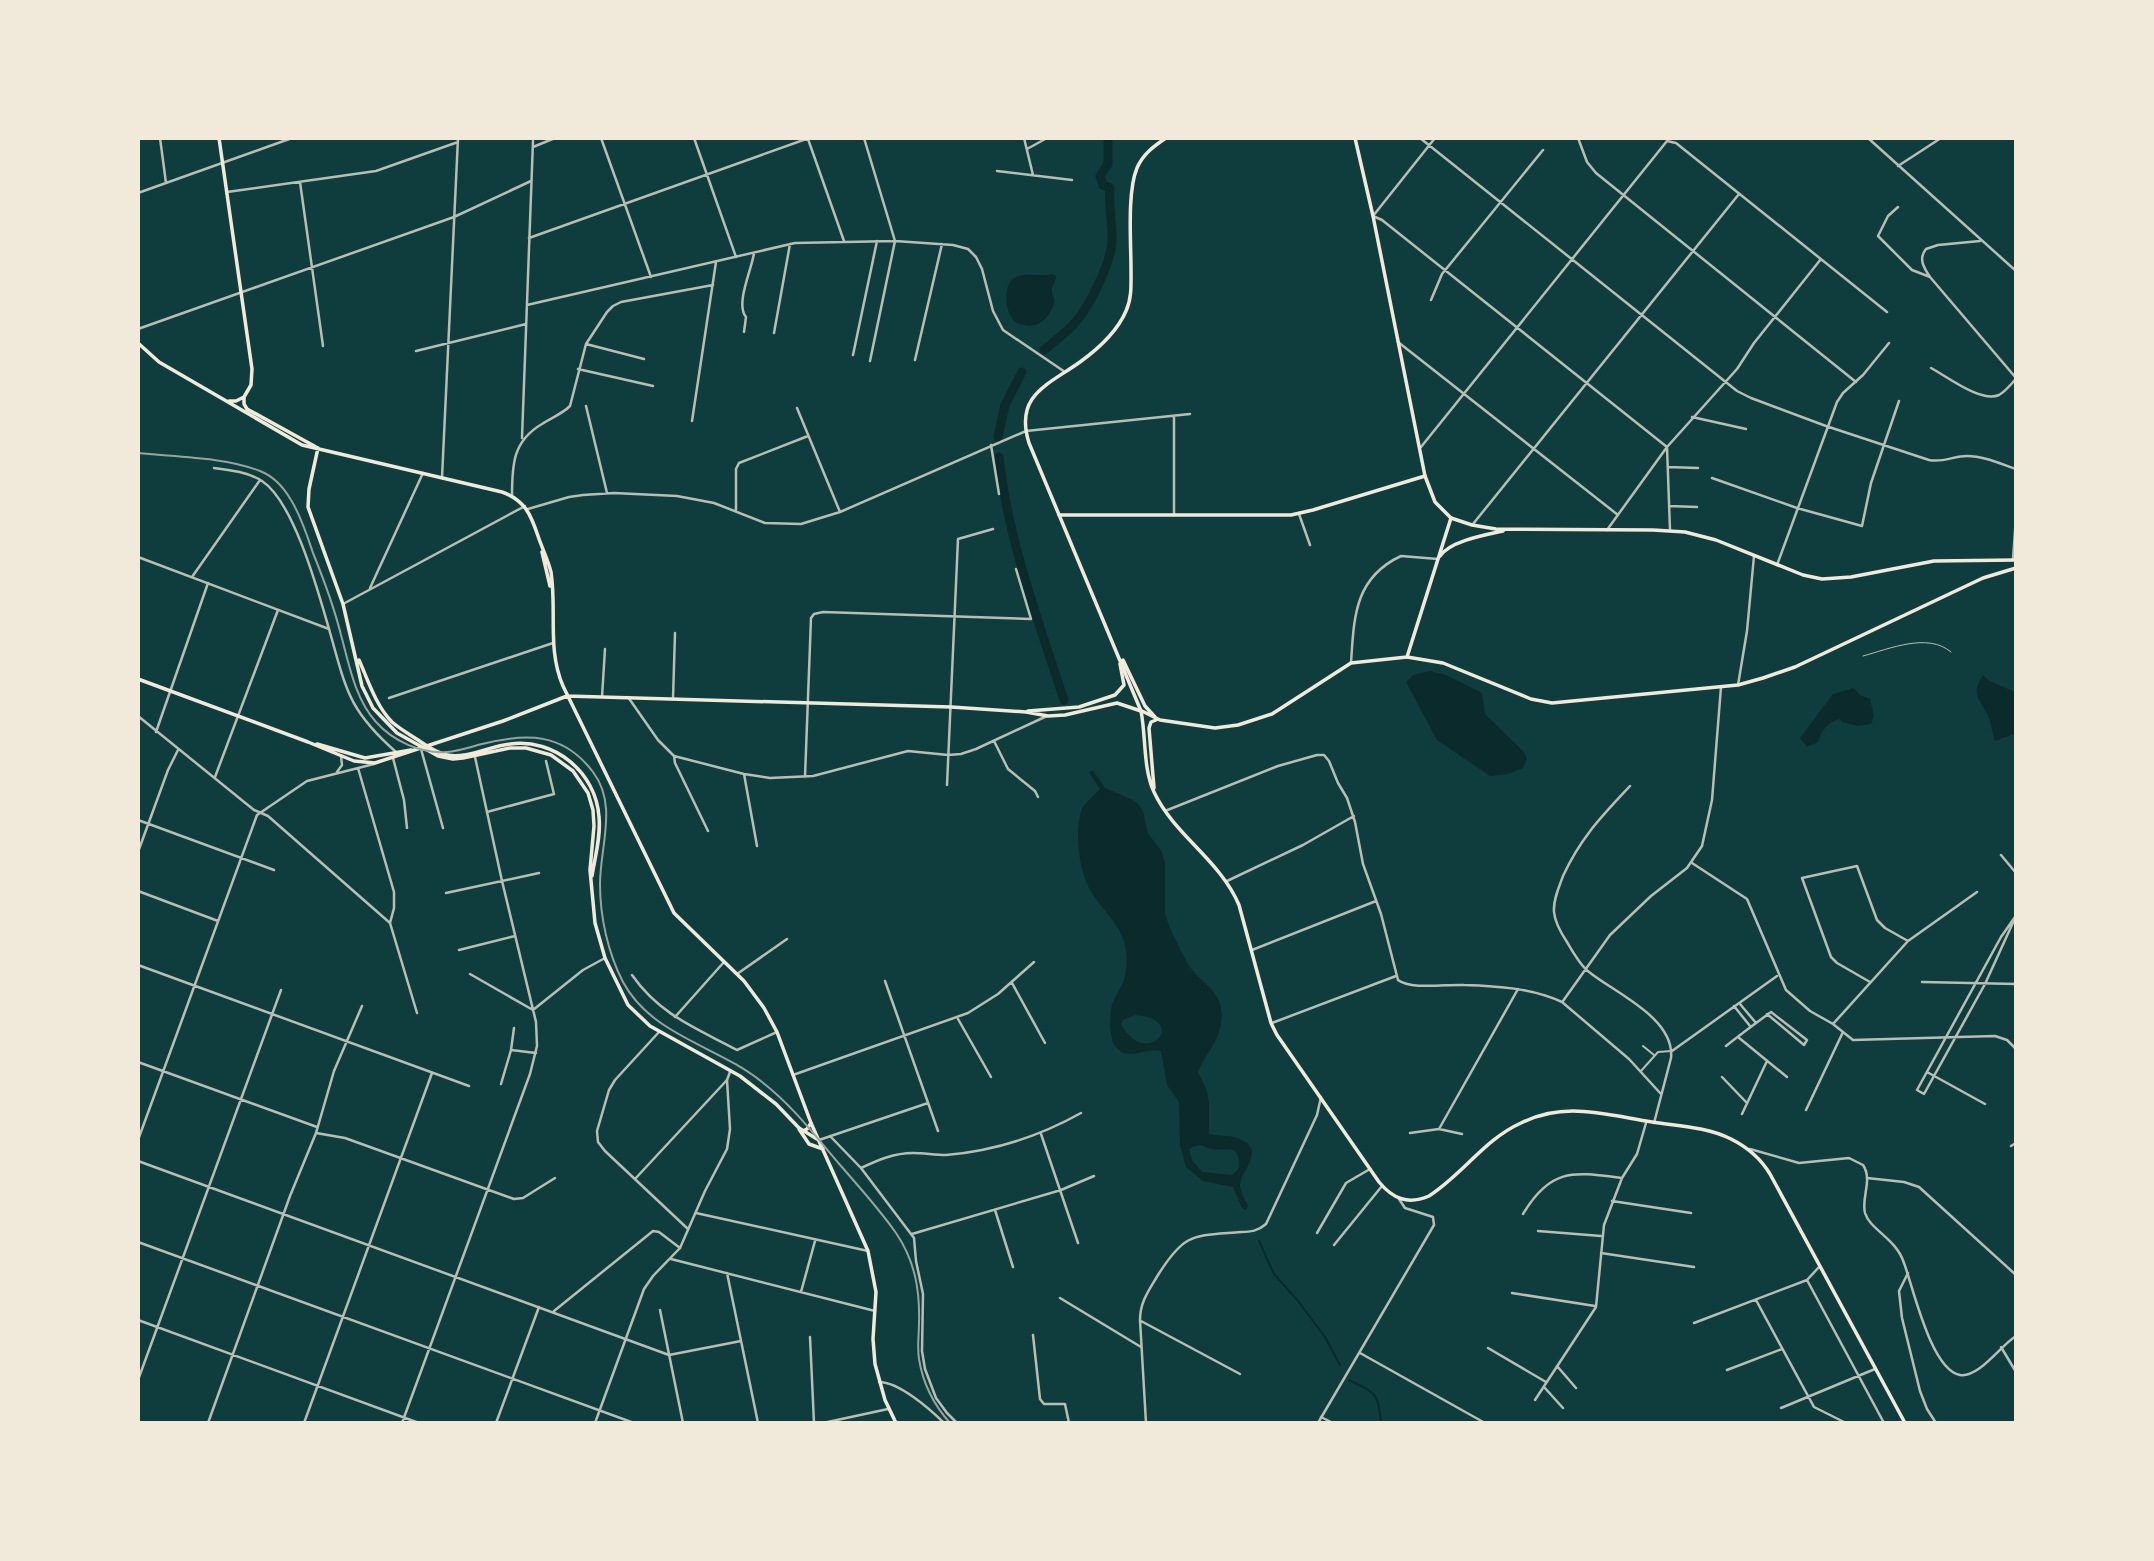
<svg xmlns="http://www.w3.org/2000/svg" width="2154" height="1561" viewBox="0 0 2154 1561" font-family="Quicksand,sans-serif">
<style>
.water{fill:#0a2a2b;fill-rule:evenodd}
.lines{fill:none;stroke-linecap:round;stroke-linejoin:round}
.stream{stroke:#0a2a2b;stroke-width:2}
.river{stroke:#0a2a2b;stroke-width:9}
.service{stroke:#b8beb3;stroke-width:1}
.pedestrian{stroke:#b8beb3;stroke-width:2}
.minor{stroke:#b8beb3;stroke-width:2.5}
.tertiary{stroke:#b8beb3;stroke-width:2.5}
.secondary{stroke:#f1e9da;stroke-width:3.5}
.primary{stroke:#f1e9da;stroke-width:3.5}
.rail{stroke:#97a49c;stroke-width:2}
</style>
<rect width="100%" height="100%" fill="#0f3d3e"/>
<path class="water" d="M1052,274L1056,276C1056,282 1051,286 1052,292C1052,297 1055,297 1054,302C1054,306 1052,309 1050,312C1043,325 1031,329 1017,323C1005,316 1002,286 1014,278C1026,271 1039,278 1052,274Z
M1430,671L1446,675L1482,693L1485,714L1524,752L1527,759L1523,768L1508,774L1490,776L1437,740L1406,682L1413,675Z
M1983,675C1990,684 2005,686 2016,693V733L1995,741C1992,734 1992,726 1989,718C1980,699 1970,695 1983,675Z
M1854,688L1860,695L1870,699L1874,716L1871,724L1858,726L1842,722L1840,719C1827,723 1822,729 1818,742L1807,747L1800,738L1833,694Z
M1093,770L1105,788L1133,800L1139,805L1143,811L1148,834L1161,850L1165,863V914C1169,928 1181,951 1188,964C1203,988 1228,990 1220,1028C1217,1044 1203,1057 1198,1072L1207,1091L1209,1102V1134C1219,1137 1232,1134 1242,1140C1265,1152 1241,1170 1240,1185C1240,1191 1245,1200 1248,1206L1246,1210L1242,1208L1233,1187L1203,1181L1186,1167L1180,1145L1179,1102L1167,1085L1161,1051C1146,1047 1128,1062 1116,1047C1108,1038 1110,1015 1112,1004C1115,996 1121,988 1124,980C1127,968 1128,954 1124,942C1118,921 1099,907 1089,888C1079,870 1074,829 1082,809C1086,801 1094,796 1100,789L1089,772ZM1135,1015C1191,1019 1146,1071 1121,1024L1123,1020ZM1201,1145C1204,1146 1208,1149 1212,1149C1223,1152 1237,1143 1239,1161C1240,1168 1237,1171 1232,1175L1202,1172L1192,1160L1189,1150L1192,1147Z"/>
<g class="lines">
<path class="stream" d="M1259,1241L1274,1274L1298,1301L1325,1337L1340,1365
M1349,1380C1376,1394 1378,1391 1381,1423"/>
<path class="river" d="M1044,350C1054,342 1064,334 1073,325C1089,308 1110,265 1112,242C1113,224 1108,206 1110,188L1103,185L1100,176L1108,164V138
M998,437L1005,405L1022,372
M999,457C1008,540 1038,620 1064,700"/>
<path class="service" d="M1863,656C1889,649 1928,632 1951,652"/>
<path class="pedestrian" d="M1643,1046L1654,1055
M1641,1071L1658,1052L1671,1051"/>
<path class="minor" d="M160,138L166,183
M601,138L651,277
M694,138L736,257
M864,138L895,241L870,361
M1024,138L1033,175
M1420,138L1737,391L1751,398L1826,426L1929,460C1942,463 1954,456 1967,456C1984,456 2001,464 2016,469
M1435,138L1373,216L1382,220L1667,447L1670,530
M1578,138L1587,162L1596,173L1856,382
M1868,138L2016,271
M808,139L844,241
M533,147L555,138
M1027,149L1047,138
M1898,166L1941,138
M997,171L1072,180
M300,182L323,346
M227,192L376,171L458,142
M138,193L292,138
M1898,207L1888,216L1878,236L1912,270L1930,277L2016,378
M529,238L809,138
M1930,277C1924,268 1918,259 1926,249L1938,245L1980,241
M1431,300L1442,274L1543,150
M527,305L795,243L895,241L953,245L968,249L976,257L982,269L993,311L1003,330L1065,372
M138,329L454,217L531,181
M744,332L746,317C735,304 752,269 754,253
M774,333L790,244
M1398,342L1618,515
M586,344L644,359
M416,351L526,324
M853,355L877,241
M915,360L942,244
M1931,368C1948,377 1981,403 1999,395C2006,391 2011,384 2016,379
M578,369L653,386
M586,406L607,493
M797,408L840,512
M1174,417V515
M1692,417L1746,429
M692,421L716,262
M522,438L533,141
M991,445L999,494
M1421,447L1667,141L1676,143L1887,312
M1668,467L1698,468
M214,468C230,470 248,472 262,481C294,502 318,591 329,629
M442,478L458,138
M1712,478L1797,508L1862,526L1871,483L1899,401
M512,496C512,464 513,441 542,424C551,418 562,414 570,406L586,344L607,312L613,306L621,302L713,285
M1669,506L1697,507
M528,509L569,497L583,495L614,493L677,496L714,503L765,523L801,524L840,512L1026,431L1190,414
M736,510V469L739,463L808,436
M1299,514L1310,545
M1473,524L1739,194
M1607,530L1667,447L1737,369L1754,343L1821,259
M2013,559L2016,517
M1777,565L1837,402L1843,393L1863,375L1889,343
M192,577L260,480
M370,588L423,473
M343,604L525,506
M1351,663C1354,618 1354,578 1401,556L1438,559
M1738,685L1747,631L1754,556
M602,697L605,649
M628,697L658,740L674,756L744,774L770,778L813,776L908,751L948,755L961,754L976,749L1047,716
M389,698L553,643
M673,699L675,633
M138,716L254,810L268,816L390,923L417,1013
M156,732L208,583
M994,741L1008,769L1035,791L1038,797
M421,749L443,828
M674,756L675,763L708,831
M393,758L404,800L407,828
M358,768L394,892V908L390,923
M337,772L342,765L341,756
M744,774L757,846
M215,777L278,610
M805,777L811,618L814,614L823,612L1031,619L1016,569
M947,785L958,539L993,529
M1630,786C1602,816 1581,837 1563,876C1559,887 1553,900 1554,912C1555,923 1561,933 1567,942C1573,952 1580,965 1589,972C1615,993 1675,1018 1671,1058L1654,1123
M1165,811L1278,766L1317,755H1324L1329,761L1338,783L1347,798L1355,822L1363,864L1381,914L1398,980C1411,990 1447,984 1464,985C1497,986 1532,988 1562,1002L1629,1059L1661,1094
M487,812L554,794L546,761
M138,820L274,870
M138,852L168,770L178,750
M2001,855L2016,873
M1692,863L1747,899L1786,990L1810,1011L1833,1024L1853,1040L1995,1036L2007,1040L2016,1049
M1227,881L1303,845L1354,816
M138,891L218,921
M446,893L539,873
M2015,917L2001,937L1917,1090L1924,1094L1985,984L2016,916
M459,950L515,936
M1252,950L1376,901
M138,965L469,1086
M470,974L533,1010L583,970L605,958
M737,974L787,939
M632,975C660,1015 696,1028 737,1050L777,1032
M885,981L938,1131
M1870,982L1837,963L1831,957L1802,878L1857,866L1877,920L1885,928L1908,941
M1922,982L2016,984
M1012,983L1045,1043
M1563,1001L1610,935L1651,896L1687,868L1702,846L1712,800L1721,687
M1740,1004L1756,1023
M1734,1006L1750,1026
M675,1017L724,962
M958,1019L991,1077
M1272,1023L1396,976
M1833,1024L1908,941L1977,892
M659,1032L615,1080L609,1090L597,1131L598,1142L605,1151L688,1229
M1738,1037L1787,1077
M1726,1046C1741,1034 1756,1023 1771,1012L1807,1040L1804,1045L1767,1014
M511,1050L536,1053
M1672,1051L1777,976
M138,1062L317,1127
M1927,1072L1985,1104
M793,1075L968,1013L998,994L1034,962
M1722,1077L1747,1103
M501,1084L511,1050L514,1028
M1806,1110L1843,1032
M1742,1114L1767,1061
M1439,1129L1518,989
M316,1133L345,1138L514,1199L523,1198L555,1178
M1410,1133L1439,1129L1462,1134
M1041,1134L1078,1243
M830,1136L861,1168L914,1238L916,1261L923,1294L922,1351L925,1369L936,1398L947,1413L957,1423
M138,1140L257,815L307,781L374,764
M819,1140L928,1103
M2011,1146L2016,1143
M138,1161L669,1355L741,1341
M861,1168C878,1160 894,1153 913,1153C924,1153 935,1155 946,1155C995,1151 1038,1137 1081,1113
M1867,1178L1904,1182L1919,1187L2016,1275
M635,1179L727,1080
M1612,1201L1691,1213
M995,1210L1013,1267
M696,1213L868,1251
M1523,1214C1551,1167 1574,1172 1622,1178
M1538,1231L1601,1236
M1317,1233L1346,1183L1370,1169
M912,1234L1061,1190L1094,1176
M138,1242L634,1423
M1334,1245L1382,1186
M1601,1253L1694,1267
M671,1259L875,1311
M727,1273L758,1423
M1908,1273L1899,1291L1902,1318L1920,1391L1927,1409L1936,1423
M1807,1280L1884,1423
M801,1292L815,1241
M1512,1293L1595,1306
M1060,1298L1141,1347
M1756,1300L1814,1407L1846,1423
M660,1310L683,1423
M554,1311L653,1231L659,1232L680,1248
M138,1320L419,1423
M1141,1321L1240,1374
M1694,1323L1807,1280L1820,1266
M1033,1335L1040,1399L1044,1404H1065L1069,1423
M810,1337L814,1423
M2001,1347L2016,1372
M1488,1348L1546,1382
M1360,1353L1485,1423
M1557,1366L1576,1388
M1727,1370L1782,1349
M138,1380L281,990
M879,1382C899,1382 930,1409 944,1423
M1544,1387L1563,1408
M1535,1400L1596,1307L1604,1225L1622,1178L1637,1154L1646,1123
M1781,1408L1875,1369
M1321,1417L1333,1423
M208,1423L290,1196L316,1133L334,1071L362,1006
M304,1423L432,1073
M402,1423L530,1074L537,1046L536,1022L502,881L475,757
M496,1423L539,1307
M823,1423L888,1409
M1146,1423L1140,1320C1140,1302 1149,1290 1158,1275C1185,1232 1193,1236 1241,1232C1251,1232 1258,1231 1266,1224L1317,1115L1321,1097"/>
<path class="tertiary" d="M138,557L329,629C346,688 347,709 396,752
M1750,1149L1799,1163L1849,1158L1863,1165C1873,1180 1861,1197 1865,1213C1870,1230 1896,1238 1904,1263C1913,1287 1931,1370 1960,1375C1979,1378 2000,1346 2016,1336
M595,1423L644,1289L653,1276L680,1248L705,1191L727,1149L730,1129L727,1080L730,1072
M1318,1423L1434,1225L1433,1217L1405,1208L1399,1199"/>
<path class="secondary" d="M219,138L252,369L251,385L244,397
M138,343L159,362L302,445L502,492C525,500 531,515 538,536C542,548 548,560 551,572C557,611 547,649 563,686L674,913L744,981L764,1008L777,1032L811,1123L868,1251L876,1292L873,1339L875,1364L885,1400L896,1423
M244,397V404L247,409L316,447
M229,401H236L244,397
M318,448L309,489L308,507L343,604L362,686L373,708L397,733L438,756L453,759L463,758L510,748H526L551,755L573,771L588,793L593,810L594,826L590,870L595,923L605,958L628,1005L650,1026L740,1076L776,1104L799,1128L817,1139
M1059,515H1291L1313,510L1425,476
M1451,518L1472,525L1496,529L1653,530L1685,532L1716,540L1803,575L1822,579L1851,577L1934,561L2016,560
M542,552L550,586
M1440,556C1450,541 1485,535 1503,531
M1407,657L1443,663L1531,699L1552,703L1738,685L1763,678L1795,667L1983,578L2016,568
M359,660C368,680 376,706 392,722C400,729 409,734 418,740C427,746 436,753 447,755C467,759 490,746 510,744C554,738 596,772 599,817C601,836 595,857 592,876
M138,679L308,742L354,761L375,763L503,721L567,696L951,707L1026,712L1048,716L1065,715L1117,703L1141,711
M1028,711L1079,707L1115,695L1124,685L1120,664
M317,744L365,758L411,750
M799,1129L809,1144L823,1149"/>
<path class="primary" d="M1166,138C1154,146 1143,154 1137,168C1127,192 1131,242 1131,269C1131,284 1132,298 1126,311C1117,332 1098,349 1080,362C1048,385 1014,395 1029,443L1141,711C1146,736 1143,769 1154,792C1174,835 1220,860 1239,905L1271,1023L1277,1035L1379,1182C1393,1199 1408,1205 1429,1196C1462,1175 1485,1139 1521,1123C1537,1115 1555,1111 1573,1111C1599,1111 1626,1118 1652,1122C1678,1126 1708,1127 1731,1139C1747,1147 1761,1159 1770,1174L1905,1423
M1123,660L1145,706L1155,717
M1142,711L1160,720L1215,728L1238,725L1272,714L1351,663L1407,657L1451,518L1435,502L1425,476L1373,216L1355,138
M1154,788L1149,728L1151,722L1156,720
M803,1131L807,1129L811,1123"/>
<path class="rail" d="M138,453C176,457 225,457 260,471C273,476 284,488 291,500C301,516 307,535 313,553C324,580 334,607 341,635C349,664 355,699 376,722C393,741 421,754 447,752C459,751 470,747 482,744C526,733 563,732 593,772C618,805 600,846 600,884C600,917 608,953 623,982C652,1036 718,1046 762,1082C793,1106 816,1137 841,1166C860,1188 880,1210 896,1233C915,1261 920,1290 919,1323C919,1335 917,1347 919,1359C923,1384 933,1404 950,1423"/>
</g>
<rect width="2154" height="1561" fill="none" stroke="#f1e9da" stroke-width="280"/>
</svg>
